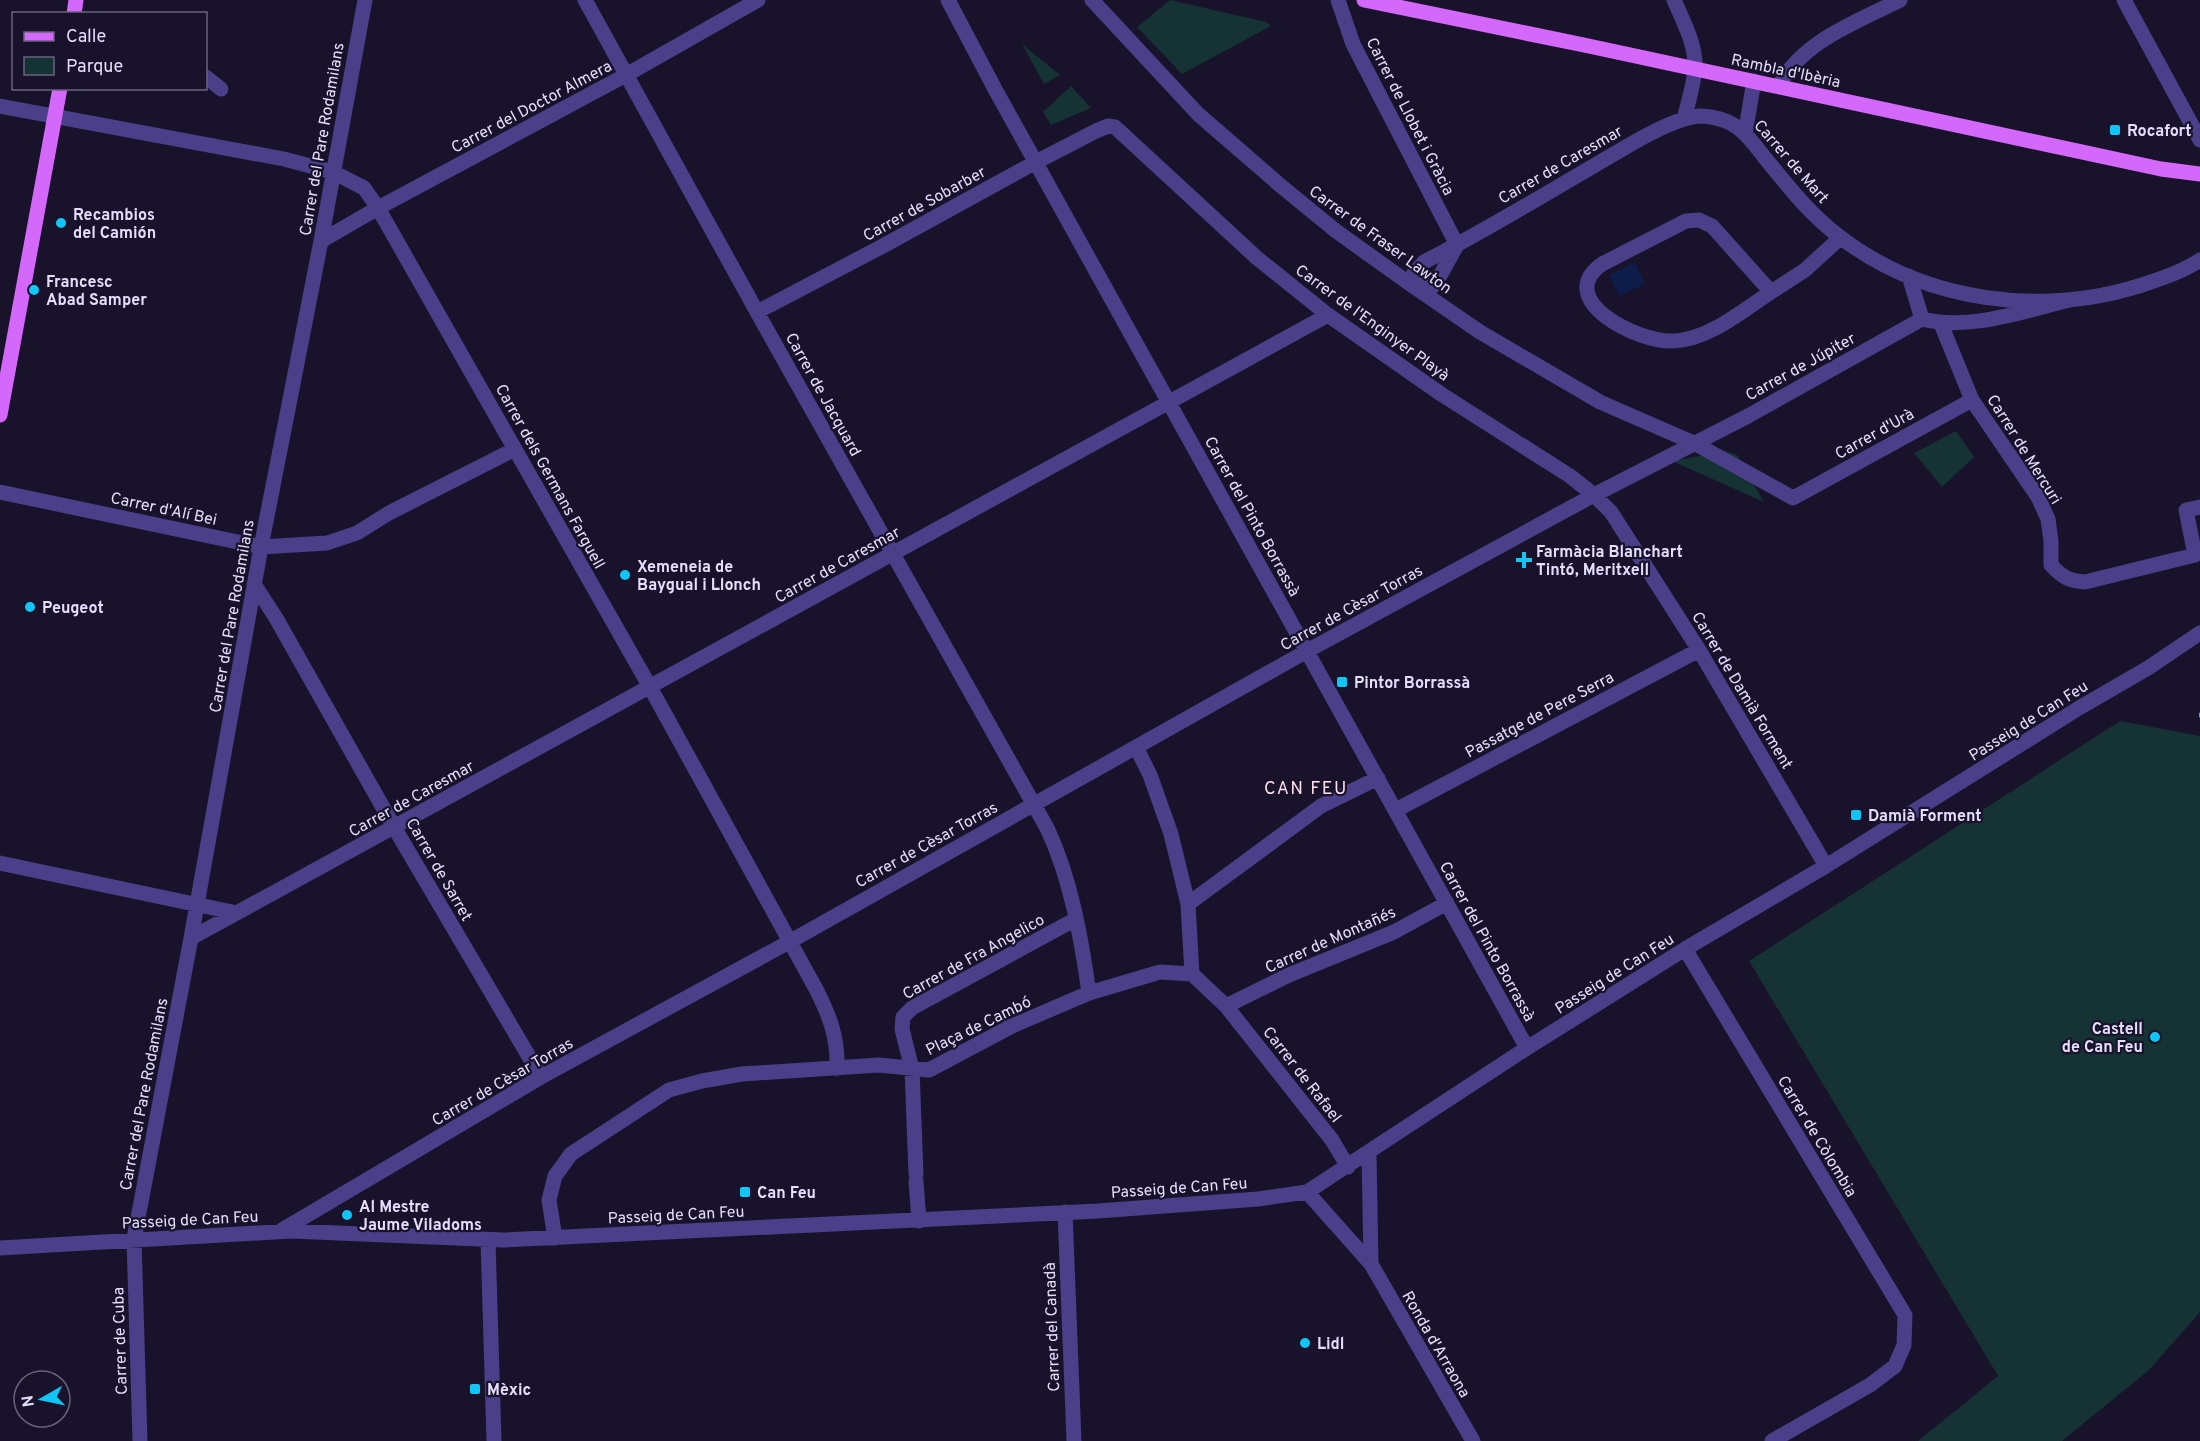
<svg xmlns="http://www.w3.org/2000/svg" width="2200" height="1441" viewBox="0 0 2200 1441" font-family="Overpass,sans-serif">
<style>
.green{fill:#153234}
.water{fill:#0d1c49}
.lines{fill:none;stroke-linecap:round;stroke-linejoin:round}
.minor{stroke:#4a3f88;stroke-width:15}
.major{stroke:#d468fa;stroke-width:15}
.rail{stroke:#10c6f7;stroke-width:4.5;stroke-dasharray:9 8;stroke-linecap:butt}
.poi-dot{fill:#10c6f7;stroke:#19122b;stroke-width:2}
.labels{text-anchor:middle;stroke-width:4.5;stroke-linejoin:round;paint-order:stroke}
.street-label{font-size:16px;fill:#e4ddfe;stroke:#19122b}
.poi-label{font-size:16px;font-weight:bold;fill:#e4ddfe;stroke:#19122b;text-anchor:start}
.neighbourhood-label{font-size:18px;letter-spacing:1.5px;fill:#fedfef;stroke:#19122b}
</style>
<rect width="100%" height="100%" fill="#19122b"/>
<path class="green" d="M1170,0L1266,22L1271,26L1182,74L1137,27Z
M1022,44L1060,75L1044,84Z
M1071,86L1091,108L1051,125L1043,112Z
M1956,431L1974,457L1942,487L1914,453Z
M1726,451L1737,455L1764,502L1672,461Z
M2120,721L2200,736V1312L2149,1370L2062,1441H1918L1998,1376L1749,961Z"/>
<path class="water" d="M1635,262L1645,284L1619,296L1609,275Z"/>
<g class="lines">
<path class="minor" d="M585,0L757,312L1047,828C1071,879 1081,937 1089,993
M948,0L996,91L1527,1048
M1092,0L1198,114L1281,186L1336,231L1410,284L1480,332L1600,402L1694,443L1793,498L1972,400
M1338,0L1353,44L1457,245
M1674,0C1683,21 1696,44 1695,68C1694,84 1688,103 1684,119
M2124,0L2200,140
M206,77L221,89
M1779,86C1802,41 1857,22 1900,0
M0,106L284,159L333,172L364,188L378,208L650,687L816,989C830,1017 838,1037 837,1069
M1745,134L1754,81
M321,241L378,208L626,75L758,0
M1909,276L1922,319
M1410,284L1414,273L1424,262C1483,232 1540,197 1597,164C1623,149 1670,118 1700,116C1712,116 1728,120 1738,128C1749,136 1757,148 1765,158C1788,186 1810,215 1840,237C1925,302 2041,317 2142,285C2162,278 2182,272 2200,260
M1411,284L1433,286L1441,274L1457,245
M1771,292C1742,311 1708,340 1673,341C1639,343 1552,300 1602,264L1686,221L1699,220L1712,226L1771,292L1805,270L1840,238
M757,312L881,247L1036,162L1096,131L1108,126L1115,127L1257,258L1328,315L1441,394L1570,476L1594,495L1611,512L1699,650L1826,866
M1941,324L1972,400L2038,497L2048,519L2051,541V565C2062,577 2069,581 2085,582L2195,555L2186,510L2200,507
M0,492L261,547L327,543L357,533L389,513L515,449
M254,584L276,618L394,827L541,1077
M1136,747L1150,775L1171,834L1188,904L1192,974
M1396,810L1699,650
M0,863L237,913
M1188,904L1321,806L1378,778
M191,938L1328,315
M1685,949L1905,1315L1904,1345L1895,1366L1870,1385L1772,1441
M1226,1006L1289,975L1394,932L1447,903
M1369,1154L1371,1264
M916,1174L912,1069L902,1029L903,1017L912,1008L1076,919
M916,1181L919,1221
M1307,1192L1371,1264L1473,1441
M1065,1212L1074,1441
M282,1230L541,1077L789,942L1307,651L1594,495L1748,416L1922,319C1970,331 2023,311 2070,300
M555,1238L549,1200L555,1176L571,1154L669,1090L702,1081L742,1074L879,1065L929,1070L1012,1026L1089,993L1160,972L1192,974L1226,1006L1332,1140L1348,1167
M488,1240L494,1441
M0,1248L292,1231L503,1240L1098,1211L1258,1199L1307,1192L1527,1048L1685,949L1826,866L2079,708L2148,668L2200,633
M140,1441L134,1239L191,938L261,547L321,241L365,0"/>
<path class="major" d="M1364,0L1584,45L2161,169L2200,174
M74,14L76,0
M0,415L60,88"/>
<path class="rail" d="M2199,715H2200"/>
</g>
<g class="poi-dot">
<rect x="2109" y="124" width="12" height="12" rx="3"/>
<circle cx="61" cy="223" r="6"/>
<circle cx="34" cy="290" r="6"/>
<path d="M1521 551h6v6h6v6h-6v6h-6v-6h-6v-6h6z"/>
<circle cx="625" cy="575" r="6"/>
<circle cx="30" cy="607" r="6"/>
<rect x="1336" y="676" width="12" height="12" rx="3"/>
<rect x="1850" y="809" width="12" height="12" rx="3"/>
<circle cx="2155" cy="1037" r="6"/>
<rect x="739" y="1186" width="12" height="12" rx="3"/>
<circle cx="347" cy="1215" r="6"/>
<circle cx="1305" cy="1343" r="6"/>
<rect x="469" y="1383" width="12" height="12" rx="3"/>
</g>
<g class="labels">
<g class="street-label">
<text transform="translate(1786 70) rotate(12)" y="6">Rambla d'Ibèria</text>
<text transform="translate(531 106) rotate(-28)" y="6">Carrer del Doctor Almera</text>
<text transform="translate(1411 116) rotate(63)" y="6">Carrer de Llobet i Gràcia</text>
<text transform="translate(321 139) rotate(-80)" y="6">Carrer del Pare Rodamilans</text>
<text transform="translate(1792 161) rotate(49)" y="6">Carrer de Mart</text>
<text transform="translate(1560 164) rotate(-30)" y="6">Carrer de Caresmar</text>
<text transform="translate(924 203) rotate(-29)" y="6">Carrer de Sobarber</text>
<text transform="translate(1381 239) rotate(36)" y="6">Carrer de Fraser Lawton</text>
<text transform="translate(1373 322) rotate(36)" y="6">Carrer de l'Enginyer Playà</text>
<text transform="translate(1800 366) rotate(-29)" y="6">Carrer de Júpiter</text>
<text transform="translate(824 394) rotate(61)" y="6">Carrer de Jacquard</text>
<text transform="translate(1874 433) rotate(-29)" y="6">Carrer d'Urà</text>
<text transform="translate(2025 449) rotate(58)" y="6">Carrer de Mercuri</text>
<text transform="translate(551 476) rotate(61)" y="6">Carrer dels Germans Farguell</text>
<text transform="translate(164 508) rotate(12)" y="6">Carrer d'Alí Bei</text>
<text transform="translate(1253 516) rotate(61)" y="6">Carrer del Pinto Borrassà</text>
<text transform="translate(837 564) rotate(-29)" y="6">Carrer de Caresmar</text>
<text transform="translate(1351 607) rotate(-29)" y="6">Carrer de Cèsar Torras</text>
<text transform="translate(231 616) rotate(-80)" y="6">Carrer del Pare Rodamilans</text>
<text transform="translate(1743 690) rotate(59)" y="6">Carrer de Damià Forment</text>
<text transform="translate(1539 714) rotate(-28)" y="6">Passatge de Pere Serra</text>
<text transform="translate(2028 720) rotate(-32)" y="6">Passeig de Can Feu</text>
<text transform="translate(411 798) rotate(-29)" y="6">Carrer de Caresmar</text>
<text transform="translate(926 844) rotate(-29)" y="6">Carrer de Cèsar Torras</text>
<text transform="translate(440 869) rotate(60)" y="6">Carrer de Sarret</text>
<text transform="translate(1330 939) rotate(-24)" y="6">Carrer de Montañés</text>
<text transform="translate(1488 941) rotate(61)" y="6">Carrer del Pinto Borrassà</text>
<text transform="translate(973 956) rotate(-29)" y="6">Carrer de Fra Angelico</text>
<text transform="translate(1614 973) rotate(-32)" y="6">Passeig de Can Feu</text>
<text transform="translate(978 1025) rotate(-26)" y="6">Plaça de Cambó</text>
<text transform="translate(1303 1074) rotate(52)" y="6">Carrer de Rafael</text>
<text transform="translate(502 1081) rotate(-30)" y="6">Carrer de Cèsar Torras</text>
<text transform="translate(143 1094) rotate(-79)" y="6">Carrer del Pare Rodamilans</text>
<text transform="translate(1818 1136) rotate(59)" y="6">Carrer de Còlombia</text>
<text transform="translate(1179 1187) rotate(-4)" y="6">Passeig de Can Feu</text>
<text transform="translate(676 1214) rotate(-3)" y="6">Passeig de Can Feu</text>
<text transform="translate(190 1219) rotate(-3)" y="6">Passeig de Can Feu</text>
<text transform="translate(1051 1327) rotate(-92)" y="6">Carrer del Canadà</text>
<text transform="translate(119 1341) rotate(-92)" y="6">Carrer de Cuba</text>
<text transform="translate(1437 1344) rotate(60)" y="6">Ronda d'Arraona</text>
</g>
<g class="poi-label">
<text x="2127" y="136">Rocafort</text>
<text x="73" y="220">Recambios<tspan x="73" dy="18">del Camión</tspan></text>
<text x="46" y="287">Francesc<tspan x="46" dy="18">Abad Samper</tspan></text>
<text x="1536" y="557">Farmàcia Blanchart<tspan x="1536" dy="18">Tintó, Meritxell</tspan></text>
<text x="637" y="572">Xemeneia de<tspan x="637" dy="18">Baygual i Llonch</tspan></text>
<text x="42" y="613">Peugeot</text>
<text x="1354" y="688">Pintor Borrassà</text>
<text x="1868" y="821">Damià Forment</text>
<text x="2143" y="1034" text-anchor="end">Castell<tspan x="2143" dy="18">de Can Feu</tspan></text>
<text x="757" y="1198">Can Feu</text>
<text x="359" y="1212">Al Mestre<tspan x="359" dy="18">Jaume Viladoms</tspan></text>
<text x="1317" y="1349">Lidl</text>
<text x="487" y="1395">Mèxic</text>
</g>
<g class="neighbourhood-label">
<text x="1306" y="794">CAN FEU</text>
</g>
</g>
<rect x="12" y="12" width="195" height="78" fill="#19122b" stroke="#6a637f" stroke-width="1.5"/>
<rect x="24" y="32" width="30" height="9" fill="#d468fa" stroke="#6a637f" stroke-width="1.5"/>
<text x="66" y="42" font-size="18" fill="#e4ddfe">Calle</text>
<rect x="24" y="57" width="30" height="18" fill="#153234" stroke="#6a637f" stroke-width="1.5"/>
<text x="66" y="72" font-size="18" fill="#e4ddfe">Parque</text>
<g transform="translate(42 1399) rotate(261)"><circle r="28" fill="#19122b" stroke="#6a637f" stroke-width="1.5"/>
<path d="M0-4.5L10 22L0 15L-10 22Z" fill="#10c6f7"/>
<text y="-9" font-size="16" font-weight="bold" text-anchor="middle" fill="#e4ddfe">N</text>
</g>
</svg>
